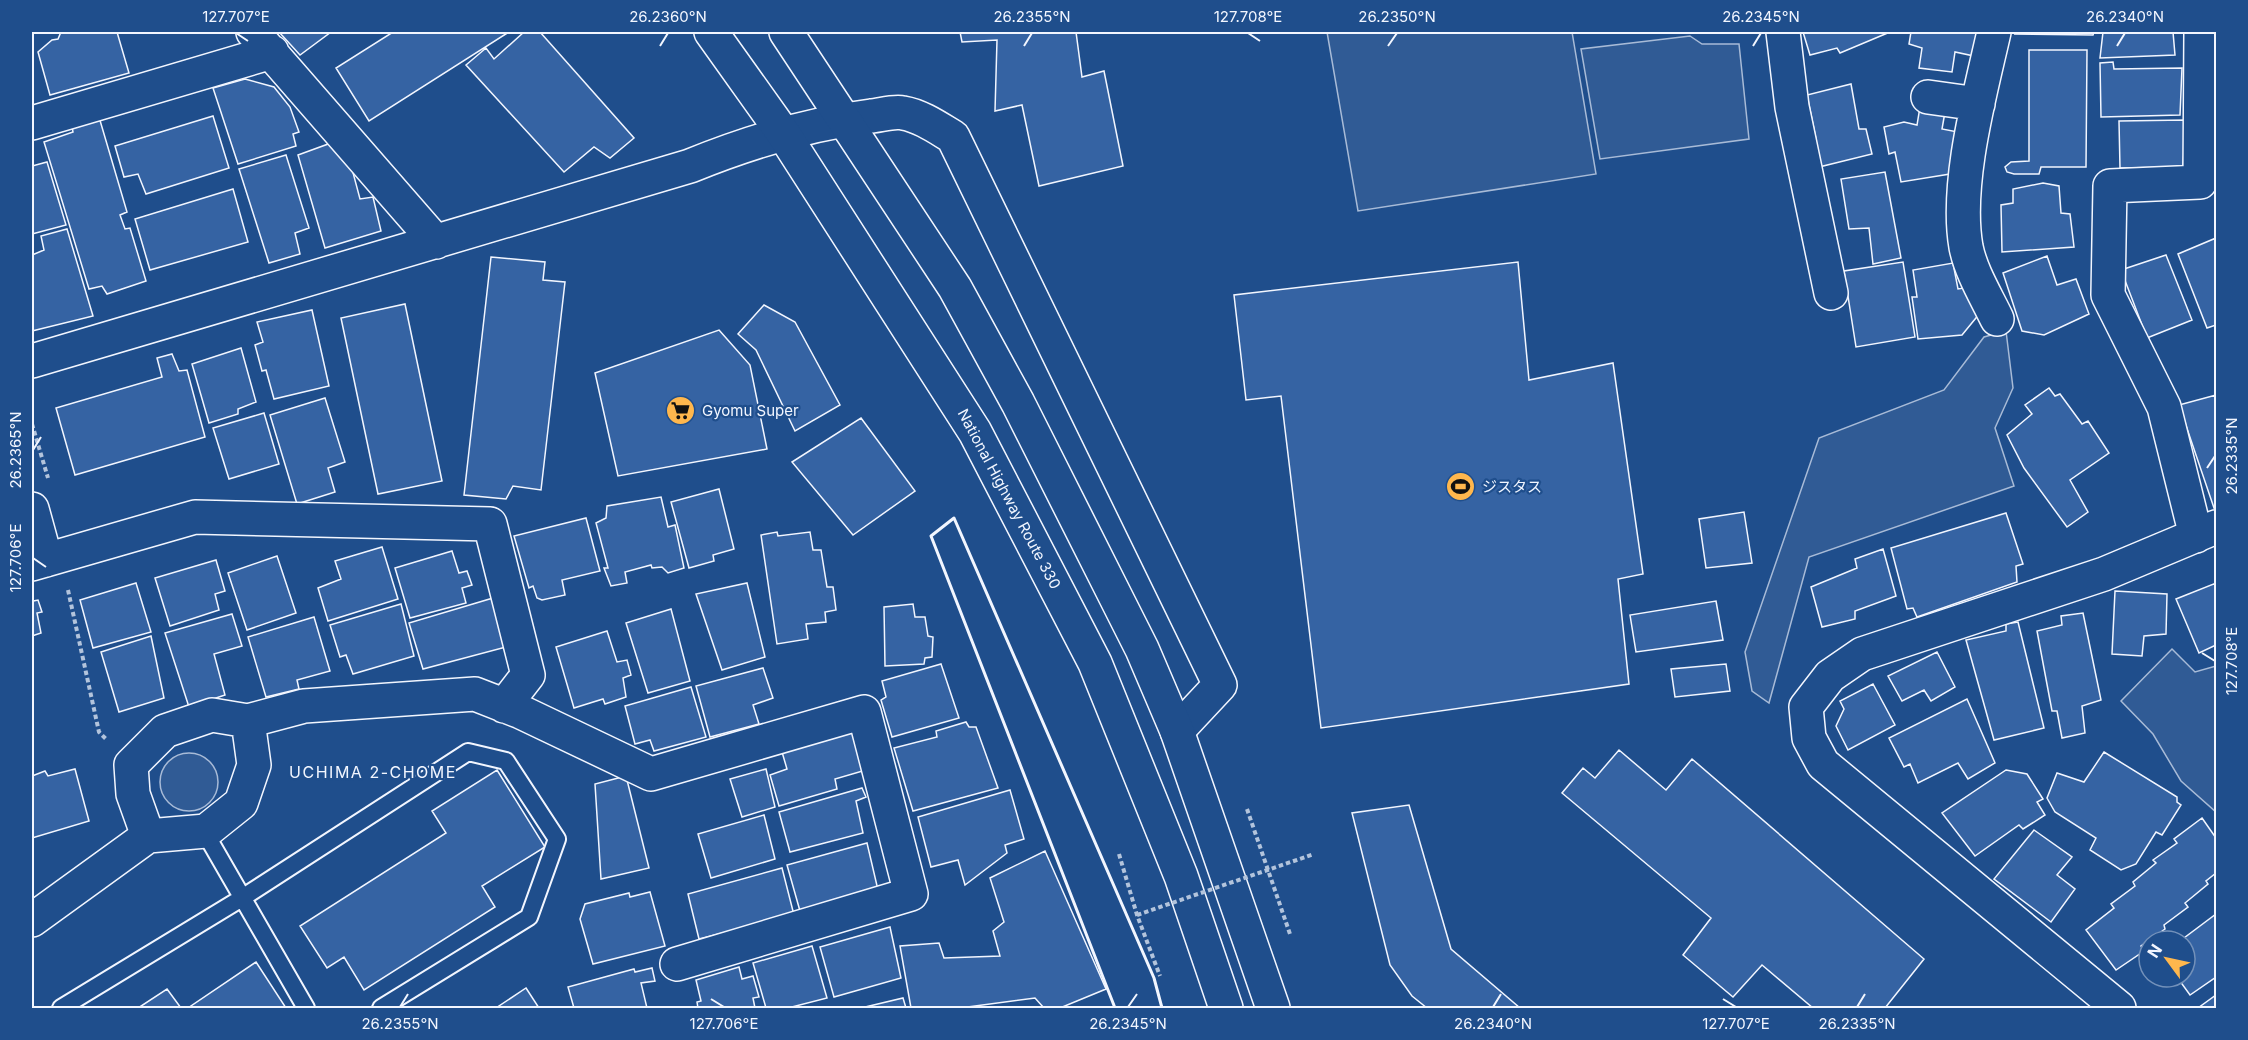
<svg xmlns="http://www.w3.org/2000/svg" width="2248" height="1040" viewBox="0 0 2248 1040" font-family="Inter,'Noto Sans JP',sans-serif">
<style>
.built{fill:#305b95;stroke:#a8bbd7;stroke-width:1.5}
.building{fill:#3563a3;stroke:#f2f6ff;stroke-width:1.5}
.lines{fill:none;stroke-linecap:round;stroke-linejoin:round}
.service-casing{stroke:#f2f6ff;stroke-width:20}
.minor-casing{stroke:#f2f6ff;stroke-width:36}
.trunk-casing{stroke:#f2f6ff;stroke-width:36}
.path{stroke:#b3c4dc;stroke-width:4;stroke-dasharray:4.5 3;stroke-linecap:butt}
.service{stroke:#1f4e8c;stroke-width:16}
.minor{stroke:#1f4e8c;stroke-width:33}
.trunk{stroke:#1f4e8c;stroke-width:33}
.path-bridge{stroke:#b3c4dc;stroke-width:4;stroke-dasharray:4.5 3;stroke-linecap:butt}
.wall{stroke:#f2f6ff;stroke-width:3}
.ticks{fill:none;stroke:#f2f6ff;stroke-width:2}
.labels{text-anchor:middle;stroke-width:4.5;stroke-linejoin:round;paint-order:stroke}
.poi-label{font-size:15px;fill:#f2f6ff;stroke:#1f4e8c;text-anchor:start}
.street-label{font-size:15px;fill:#f2f6ff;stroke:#1f4e8c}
.neighbourhood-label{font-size:16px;letter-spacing:1.5px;fill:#f2f6ff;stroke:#1f4e8c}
.neatline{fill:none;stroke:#f2f6ff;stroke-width:2}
.ticks-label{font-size:15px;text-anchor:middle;fill:#f2f6ff}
</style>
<rect width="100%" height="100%" fill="#1f4e8c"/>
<path class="built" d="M1327,32H1572L1596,174L1358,211Z
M1690,36L1702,44H1739L1749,139L1600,159L1581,49Z
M2006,331L2013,388L1995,428L2014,486L1809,557L1769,703L1752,691L1745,652L1819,438L1944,390L1984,337Z
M2172,649L2195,672L2216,666V812L2181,781L2153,734L2121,701Z
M160 782a29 29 0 1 1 58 0a29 29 0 1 1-58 0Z"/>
<path class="building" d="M61,32H117L129,73L50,95L38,52L52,40L58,39Z
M279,32H331L300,55Z
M393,32H509L369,121L336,68Z
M524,32H540L634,138L610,158L594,147L564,172L466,65L486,48L494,59Z
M960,32H1076L1082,77L1104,71L1123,166L1039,186L1022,105L995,111L997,40L962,42Z
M1803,32H1890L1840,53L1837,48L1810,55Z
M1911,32H1978L1974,56L1955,52L1952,72L1919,68L1922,48L1909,44Z
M2016,32H2094L2093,35L2015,34Z
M2103,32H2173L2175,55L2100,58Z
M2029,50H2087L2086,167H2041L2039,174H2014L2007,172L2005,167L2011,162L2029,161Z
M2113,62L2114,69L2182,68L2180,115L2101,117L2100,63Z
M245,79L274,87L290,107L299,132L293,134L296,146L238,164L213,88Z
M1851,84L1859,129H1866L1872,154L1819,167L1812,141L1816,139L1807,95Z
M1920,107L1945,112L1942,129L1963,133L1956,173L1901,182L1895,152L1889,154L1884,127L1904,122L1917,125Z
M213,116L229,168L146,194L138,174L124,177L115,146Z
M99,117L127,212L120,215L125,229L130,228L146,281L107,294L102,286L89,289L44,142L73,132L72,127Z
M2186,120L2183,167L2120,168L2119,121Z
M331,143L351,165L360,199L373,197L381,231L325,248L298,155Z
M286,155L309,228L295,233L300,254L269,263L239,169Z
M47,162L66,225L32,234V166Z
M1885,172L1901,258L1873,264L1869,228L1849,229L1841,179Z
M2043,183L2059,186L2061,213L2070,214L2074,247L2002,252L2001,205L2013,203V189Z
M233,189L248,242L150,270L135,219Z
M67,229L93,316L32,331V255L44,250L41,236Z
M2216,238V325L2207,328L2178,254Z
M2166,255L2192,320L2147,338L2121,270Z
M2047,256L2057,285L2076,279L2089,314L2044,335L2022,331L2003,273Z
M491,257L545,262L543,280L565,282L541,490L513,486L506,499L464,495Z
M1518,262L1529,380L1613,363L1643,574L1618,579L1629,684L1321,728L1281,396L1246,400L1234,295Z
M1903,262L1915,337L1856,347L1844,271Z
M1953,263L1958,289L1971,287L1980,313L1962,335L1918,339L1912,297H1917L1913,270Z
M405,304L442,481L378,494L341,318Z
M764,305L795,322L840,405L795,431L756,350L738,334Z
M312,310L329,386L274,399L266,370L262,371L255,345L263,342L257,322Z
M719,330L750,365L767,449L618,476L595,373Z
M241,348L256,402L238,409V414L209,423L192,364Z
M172,354L179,371L187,370L205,437L75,475L56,408L162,377L157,358Z
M2049,388L2055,396L2060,394L2082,424L2088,421L2109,453L2070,480L2088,512L2067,527L2024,468L2007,435L2032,414L2025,405Z
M2216,395V507L2214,508L2179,405Z
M325,398L345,462L328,468L335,492L297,504L270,415Z
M264,413L279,464L229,479L213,428Z
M861,418L915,491L853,535L792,462Z
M719,489L734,549L713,555L714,561L689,568L671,502Z
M661,497L668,527L675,525L684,568L668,573L662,567L652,568L651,565L625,572L627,583L611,586L604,568H608L596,523L606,518L607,506Z
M1744,512L1752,563L1706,568L1699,519Z
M2006,513L2023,564L2016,566L2017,582L1917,617L1913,608L1907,609L1891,548Z
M586,518L600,571L562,580L565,595L542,600L537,598L533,586L529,588L514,536Z
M777,532L778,536L810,532L813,550H821L827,587H833L836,610L825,612L826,622L806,624L808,639L777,644L761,535Z
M382,547L398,599L328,621L318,588L341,579L335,561Z
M1883,549L1896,596L1855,611V619L1822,627L1811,587L1857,568L1855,559Z
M452,551L459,573L467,571L472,585L462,588L466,603L410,618L395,568Z
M277,556L296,613L247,630L228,573Z
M216,560L225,591L215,594L219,610L170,626L155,578Z
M136,583L151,632L93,648L80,600Z
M747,583L765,657L722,670L696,594Z
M2216,583V645L2199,653L2176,599Z
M2115,591L2167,594L2166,634L2144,636L2142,656L2112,654Z
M32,597L33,601L38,600L42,612L37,613L41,633L32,636Z
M493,598L506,647L423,669L409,623Z
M1716,601L1723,640L1636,652L1630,615Z
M401,604L414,656L353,674L346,655L340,657L330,625Z
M913,604L915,617H925L928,636L933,637L932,657L925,658L924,664L885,666L884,607Z
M671,609L690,681L648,693L626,623Z
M2083,613L2101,700L2082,706L2085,733L2062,738L2057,711H2052L2037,631L2062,625L2061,616Z
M232,614L242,646L214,654L225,695L189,707L165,633Z
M314,617L330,671L297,680L299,689L266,697L248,637Z
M2018,622L2044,728L1994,740L1966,640L2006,631V624Z
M607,631L617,662L627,660L631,675L623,678L626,697L605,704L603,699L574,708L556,647Z
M151,636L164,698L119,712L101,652Z
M1937,652L1955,687L1931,701L1924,690L1902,701L1888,676Z
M941,664L959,718L892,737L881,700L886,697L882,681Z
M1726,664L1730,691L1675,697L1671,669Z
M763,668L773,698L753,705L759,724L710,737L696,686Z
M1873,684L1895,725L1848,750L1836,726L1844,709L1840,701Z
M691,687L706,737L654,751L650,740L635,744L625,706Z
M1967,699L1995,763L1968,779L1958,763L1918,783L1910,764L1904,767L1889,738Z
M966,722L969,727H976L998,788L913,811L894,748L937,737L936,731Z
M853,731L866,770L835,779L837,789L779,806L770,775L787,769L782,752Z
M1619,750L1666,790L1692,759L1924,959L1885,1008H1813L1762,965L1733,997L1683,955L1711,918L1562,793L1583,768L1595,778Z
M2104,752L2177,797V802L2181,805L2162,835L2156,832L2136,864L2121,870L2090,850L2096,838L2055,812L2047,798L2057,773L2084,782Z
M75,769L89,821L32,838V776L45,771L48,776Z
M766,769L775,807L742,817L730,779Z
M497,770L545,847L482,886L495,907L364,990L344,957L327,968L300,926L446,833L432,811Z
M2006,770L2027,774L2043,799L2037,802L2045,815L2023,829L2019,825L1975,856L1942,813Z
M626,776L649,868L601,879L595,784Z
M862,788L866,797L856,801L863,833L790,852L779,812Z
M1010,790L1024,839L1005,845L1007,853L965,885L958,860L931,867L918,817Z
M1409,805L1451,949L1520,1008H1427L1412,996L1390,965L1352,813Z
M764,815L775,859L711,878L698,834Z
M2202,818L2216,838V873L2206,881L2208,884L2185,903L2188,907L2164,925L2165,929L2141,946L2144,951L2116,970L2086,930L2114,908L2111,904L2135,886L2133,882L2156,863L2153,860L2177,843L2174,839Z
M2034,830L2072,857L2057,875L2075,889L2051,922L1994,879Z
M867,843L878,890L800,911L787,865Z
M1045,851L1106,989L1060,1008H1044L1035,998L960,1008H911L900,946L939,943L944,958L1000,956L993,931L1004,922L990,878Z
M782,868L794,915L699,939L688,894Z
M650,892L665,946L593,964L580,919L585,904L629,893L630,897Z
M2216,914V977L2190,995L2177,977H2185V941H2180Z
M890,927L901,978L834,997L820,947Z
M812,946L827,998L788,1008H766L753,963Z
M256,962L286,1008H188Z
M739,967L742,979L753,976L759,997L753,998L755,1008H698L697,1002L701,1001L696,980Z
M652,968L655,981L641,983L647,1008H574L568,987L634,969L635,972Z
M526,988L539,1008H496Z
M167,989L181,1008H138Z
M2216,995V1008H2198Z
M903,998L906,1008H861Z"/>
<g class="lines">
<defs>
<path id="service" d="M204,831L306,1008
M61,1008L242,898L468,752L506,761L557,839L529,917L381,1008"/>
<path id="minor" d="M253,32L436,242
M1783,32L1792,107L1831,293
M1994,32C1980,94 1955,184 1966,247C1971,272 1986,296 1997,319
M1928,97L1978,104
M32,123L272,52
M32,361L690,166C749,142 808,124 871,116C881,115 894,111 903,113C921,116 938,128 953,137L1220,685L1177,731
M32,509L46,560
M2196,536L2164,407L2108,295L2110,186L2200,182L2201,32
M32,564L195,517L490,524L528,675L504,706
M148,836L133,794L131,765L165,731L212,715L248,721L304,706L475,694L521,712L651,774L864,712L911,894L677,964
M32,920L148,836L206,831L241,803L254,765L248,721
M2119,1008L1823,764L1809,738L1806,707L1830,676L1862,654L2104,574L2216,527"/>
<path id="trunk" d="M711,32L783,133L975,432L1095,663L1181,876L1226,1008
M786,32L955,288L1018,403L1142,649L1177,731L1273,1008"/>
</defs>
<use href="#service" class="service-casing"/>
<use href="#minor" class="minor-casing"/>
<use href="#trunk" class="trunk-casing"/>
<path class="path" d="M32,424L48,478
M68,590L99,732L107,740
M1247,809L1290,934
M1119,854L1137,915L1160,976"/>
<use href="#service" class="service"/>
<use href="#minor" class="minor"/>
<use href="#trunk" class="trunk"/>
<path class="path-bridge" d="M1137,915L1314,854"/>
<path class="wall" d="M1115,1008L931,536L954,518L1154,978L1162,1008"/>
</g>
<path class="ticks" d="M236,33L248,41M1248,33L1260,41M660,46L668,33M1024,46L1032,33M1388,46L1397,33M1753,46L1761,33M2117,46L2125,33M33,450L41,437M2207,468L2215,456M33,558L46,567M2202,653L2215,661M711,999L724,1007M1723,999L1736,1007M400,1007L408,994M1128,1007L1137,994M1493,1007L1501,994M1857,1007L1865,994"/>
<defs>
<symbol id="supermarket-disc" viewBox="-11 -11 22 22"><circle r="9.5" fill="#ffb74d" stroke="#1f4e8c"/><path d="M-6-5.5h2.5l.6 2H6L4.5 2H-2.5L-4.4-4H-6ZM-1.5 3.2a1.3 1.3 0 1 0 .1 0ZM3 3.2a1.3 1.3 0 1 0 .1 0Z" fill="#111"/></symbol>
<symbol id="stadium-disc" viewBox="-11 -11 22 22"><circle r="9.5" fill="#ffb74d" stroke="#1f4e8c"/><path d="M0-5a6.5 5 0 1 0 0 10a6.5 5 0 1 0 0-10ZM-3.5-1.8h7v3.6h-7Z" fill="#111"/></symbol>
</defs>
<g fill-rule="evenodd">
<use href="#supermarket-disc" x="664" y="394" width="33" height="33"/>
<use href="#stadium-disc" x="1444" y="470" width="33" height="33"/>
</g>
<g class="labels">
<g class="poi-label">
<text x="702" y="416">Gyomu Super</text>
<text x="1482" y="492">ジスタス</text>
</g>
<g class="street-label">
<text transform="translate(1009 499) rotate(62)" y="5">National Highway Route 330</text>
</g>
<g class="neighbourhood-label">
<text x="373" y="778">UCHIMA 2-CHOME</text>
</g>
</g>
<rect width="2248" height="1040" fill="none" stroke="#1f4e8c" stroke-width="66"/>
<g transform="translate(2167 959) rotate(303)"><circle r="28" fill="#1f4e8c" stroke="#7391ba" stroke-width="1.5"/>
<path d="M0-4.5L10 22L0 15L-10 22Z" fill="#ffb74d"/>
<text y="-9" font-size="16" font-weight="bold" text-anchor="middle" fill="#f2f6ff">N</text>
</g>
<rect x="33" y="33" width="2182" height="974" class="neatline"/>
<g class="ticks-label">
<text x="236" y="22">127.707°E</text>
<text x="668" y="22">26.2360°N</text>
<text x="1032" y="22">26.2355°N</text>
<text x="1248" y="22">127.708°E</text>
<text x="1397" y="22">26.2350°N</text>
<text x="1761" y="22">26.2345°N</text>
<text x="2125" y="22">26.2340°N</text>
<text transform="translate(16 450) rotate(-90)" y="5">26.2365°N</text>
<text transform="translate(2232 456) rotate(-90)" y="5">26.2335°N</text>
<text transform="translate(16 558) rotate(-90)" y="5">127.706°E</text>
<text transform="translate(2232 661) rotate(-90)" y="5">127.708°E</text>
<text x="400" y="1029">26.2355°N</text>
<text x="724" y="1029">127.706°E</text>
<text x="1128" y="1029">26.2345°N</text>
<text x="1493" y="1029">26.2340°N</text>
<text x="1736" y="1029">127.707°E</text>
<text x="1857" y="1029">26.2335°N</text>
</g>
</svg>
